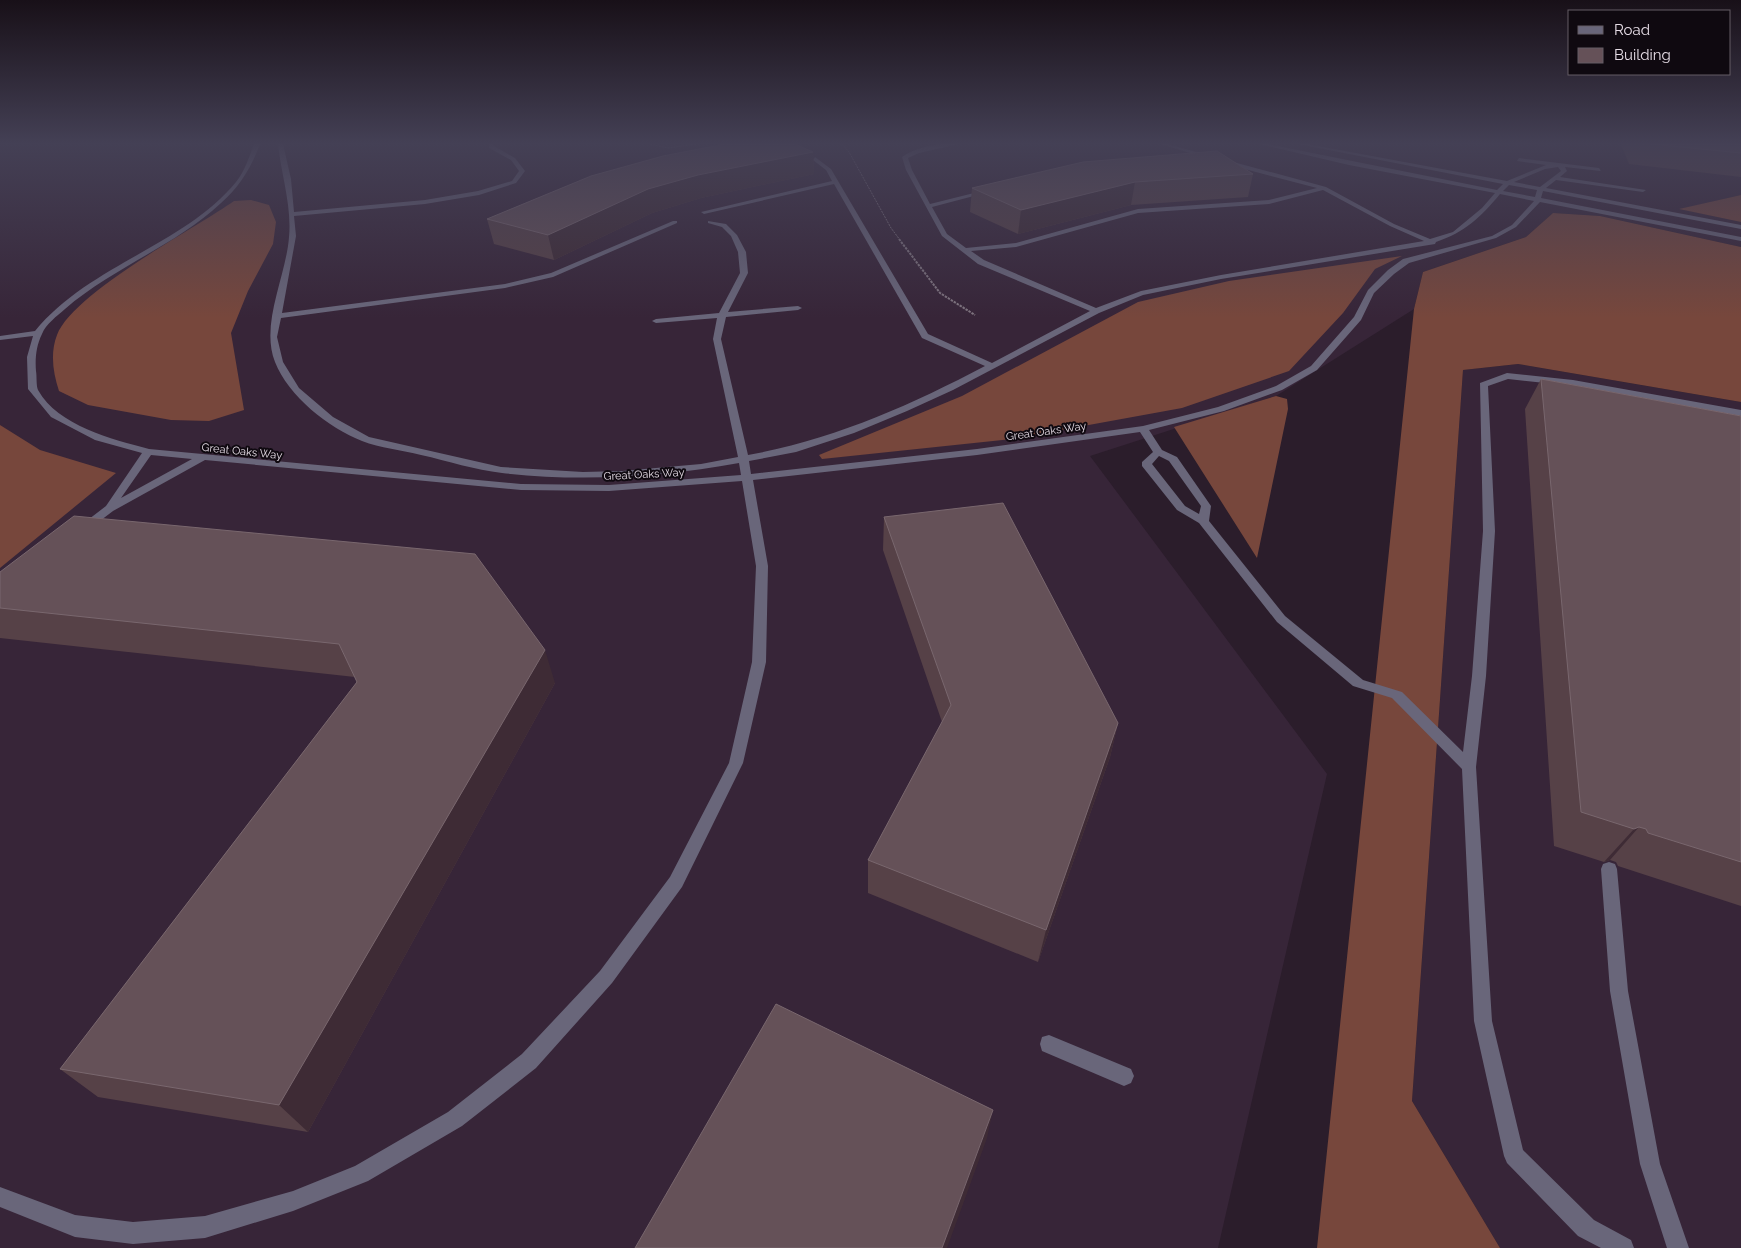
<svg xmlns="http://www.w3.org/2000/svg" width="1741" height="1248" viewBox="0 0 1741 1248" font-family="Raleway,sans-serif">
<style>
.built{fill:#372538}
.forest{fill:#77473c}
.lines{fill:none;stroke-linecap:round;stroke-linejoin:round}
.path-far1{stroke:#7f747f;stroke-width:1;stroke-dasharray:2 1;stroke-linecap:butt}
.path{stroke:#7f747f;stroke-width:2;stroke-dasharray:2.5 1;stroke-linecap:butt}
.minor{fill:#69667a;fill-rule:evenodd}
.wall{fill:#564147}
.shaded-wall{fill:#3e2b35}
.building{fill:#655158;stroke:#79676e}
.labels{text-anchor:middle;stroke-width:4;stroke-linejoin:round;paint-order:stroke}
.far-street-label{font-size:11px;fill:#e5dce5;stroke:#0f0910}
</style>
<rect width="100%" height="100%" fill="#2b1d2b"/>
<path class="built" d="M0,144H1741V195L1681,209L1741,222V247L1600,216L1553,213L1526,237L1423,272L1414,309L1276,396L1090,456L1327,774L1218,1248H0Z
M1518,364L1741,402V1248H1500L1412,1101L1463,370Z"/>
<path class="forest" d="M1741,195V222L1679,209Z
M251,200L269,205L276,222L273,244L248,291L231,333L244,410L209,421L171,420L88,405L59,391C53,373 50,353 57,335C73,293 194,229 234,201Z
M1553,213L1600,216L1741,247V402L1518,364L1463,370L1412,1101L1500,1248H1317L1414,309L1423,272L1526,237Z
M1402,256L1375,269L1343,313L1289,371L1182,408L1012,439L822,459L819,455L962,396L1138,302L1229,281Z
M1276,396L1287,399L1288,409L1257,558L1174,427Z
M0,425L40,450L116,473L0,568Z"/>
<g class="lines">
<path class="path-far1" d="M650,144L668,148L696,144
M842,144L849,152L891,228L900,240"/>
<path class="path" d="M899,239L940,293L975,315"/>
<path class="minor" d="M254,144H260C251,168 240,186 221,203C175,246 112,268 65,309C57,316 46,324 42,334C36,346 35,359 36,371C37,377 36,385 38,390C58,426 112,439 149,449L521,484L609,485L741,475L739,463C662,477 581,482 502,473C475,470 448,461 421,455C402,450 380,448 362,441C329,428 288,396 275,362C260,324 286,277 289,237C292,206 281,174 278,144H283L291,179L294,212L425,200L478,191L512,181L519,171L511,160L489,148V144H493L494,146L515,158L525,171L516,183L479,195L425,204L294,216L296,236L282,313L505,284L551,273L673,221H677V223L553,277L505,288L281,318L277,337L283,362L299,388L333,417L369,437L501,467L583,472L622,471L701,464L738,457L713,339L717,318L656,323L652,321L656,319L719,313L740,273L738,252L731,236L722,227L708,223V221L726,224L737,235L746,252L748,273L728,312L798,306L802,308L798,310L726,317L721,339L748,455C832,440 909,406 985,366L922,338L834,184L704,214L701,212L832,181L826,170L813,160L815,157L831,169L928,334L992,363L1090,311L978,264L942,236L906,170L902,157C915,147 943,142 959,144L919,153L908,158L912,170L930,204L986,190L989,192L932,207L947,234L966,248L1016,243L1138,209L1269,200L1317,188L1222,163L1161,144H1167L1326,187L1394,224L1430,239L1453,232L1482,208L1495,193L1349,165L1259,144H1267L1497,190L1503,184L1298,144H1307L1507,181L1546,165L1517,161L1519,158L1599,168L1601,171L1565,167L1567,171L1560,177L1646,190L1643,192L1556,180L1546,188L1741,225V229L1543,191L1541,198L1741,237V241L1540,202L1516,227L1496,238L1409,263L1394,274L1374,293L1361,320L1317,370L1282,390L1224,411L1149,430L1162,450L1177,457L1211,506L1209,521L1285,616L1363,680L1402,692L1463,752L1472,676L1483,531L1480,383L1507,373L1573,380L1741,410V416L1573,386L1508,379L1488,386L1495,531L1486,676L1476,767L1492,1021L1523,1150L1594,1220L1631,1240L1634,1248H1601L1578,1236L1507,1163L1504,1156L1474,1021L1462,769L1392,698L1353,686L1277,622L1199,523L1177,510L1142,466V462L1153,452L1140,432L977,455L753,480L768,566L766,662L743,763L682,887L612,983L536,1068L462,1126L368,1181L293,1211L205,1238L133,1244L75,1237L0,1207V1187L75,1215L133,1222L205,1216L293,1191L355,1166L448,1112L522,1054L600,971L670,877L729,763L752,662L756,566L742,481L609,491L521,490L205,460L113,511L88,530H80L78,528L80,526L106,506L142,453L95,440L51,417L28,389L27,357L33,336L0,340V336L35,331C89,265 183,246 236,182C245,171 249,157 254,144ZM1558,167L1561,171L1540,187L1514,182L1545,169ZM1509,185L1537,190L1535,197L1503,191ZM1323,190L1390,226L1424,241L1221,275L1141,291L1096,308L984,260L971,251L1016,247L1138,213L1269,204ZM1500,194L1534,201L1512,225L1492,236L1403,259L1388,270L1368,290L1354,317L1311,366L1276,386L1218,407L1143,426L977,449L751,474L749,461L796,452L854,433L907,411L953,390L1099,313L1143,295L1221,279L1435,244L1436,242C1465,232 1480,218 1500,194ZM151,455L192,459L121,498ZM1159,456L1169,461L1201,506L1199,514L1185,506L1152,464Z
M1609,862L1615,864L1617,869L1628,991L1660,1164L1689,1248H1667L1640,1164L1610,991L1601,869L1603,864Z
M1049,1035L1131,1069L1134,1076L1131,1083L1124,1086L1042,1051L1040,1044L1042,1037Z"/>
</g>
<path class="wall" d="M1621,144H1741V177L1629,164Z
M813,152L814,174L701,198L652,213L554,260L494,244L487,219Z
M1253,174L1248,197L1131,205L1018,234L970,212L972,188Z
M1541,379L1741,416V906L1618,866L1616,862L1610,860L1604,862L1554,846L1525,409Z
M884,517L1118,723L1110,757L1038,962L868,893V860L942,722L883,550Z
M0,572L555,683L308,1132L98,1097L60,1069L357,682L355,677L0,638Z"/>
<path class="shaded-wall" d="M813,152L814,174L701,198L652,213L554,260L548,235L648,189L698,175Z
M1135,182L1131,205L1018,234L1021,210Z
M545,650L555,683L308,1132L279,1105Z
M1118,723L1110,757L1038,962L1046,930Z
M1639,827L1610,860L1604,862L1634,829Z
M993,1110L987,1138L947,1248H942Z"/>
<path class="building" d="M725,144H795L813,152L698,175L648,189L548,235L487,219L591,176L663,156Z
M1651,144H1741V153Z
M1217,151L1253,174L1135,182L1021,210L972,188L1083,162Z
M1541,379L1741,416V862L1648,833L1646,829L1639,827L1634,829L1581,812Z
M1003,503L1118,723L1046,930L868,860L951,705L884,517Z
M74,516L475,554L545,650L279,1105L60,1069L357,682L339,644L0,608V572Z
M776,1004L993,1110L942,1248H635Z"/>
<linearGradient id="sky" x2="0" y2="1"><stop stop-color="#181018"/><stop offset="0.45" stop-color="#444055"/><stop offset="1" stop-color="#444055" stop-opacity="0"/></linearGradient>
<rect width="1741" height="318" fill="url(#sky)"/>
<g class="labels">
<g class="far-street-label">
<text transform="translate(1046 431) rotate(-8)" y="4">Great Oaks Way</text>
<text transform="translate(242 451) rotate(6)" y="4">Great Oaks Way</text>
<text transform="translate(644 474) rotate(-3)" y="4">Great Oaks Way</text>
</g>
</g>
<rect x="1568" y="10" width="162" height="65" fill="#0f0910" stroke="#655d65"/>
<rect x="1578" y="26" width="25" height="8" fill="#69667a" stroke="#655d65"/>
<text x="1614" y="35" font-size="15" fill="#e5dce5">Road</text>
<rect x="1578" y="48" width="25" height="15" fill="#655158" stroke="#655d65"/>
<text x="1614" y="60" font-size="15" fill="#e5dce5">Building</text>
</svg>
